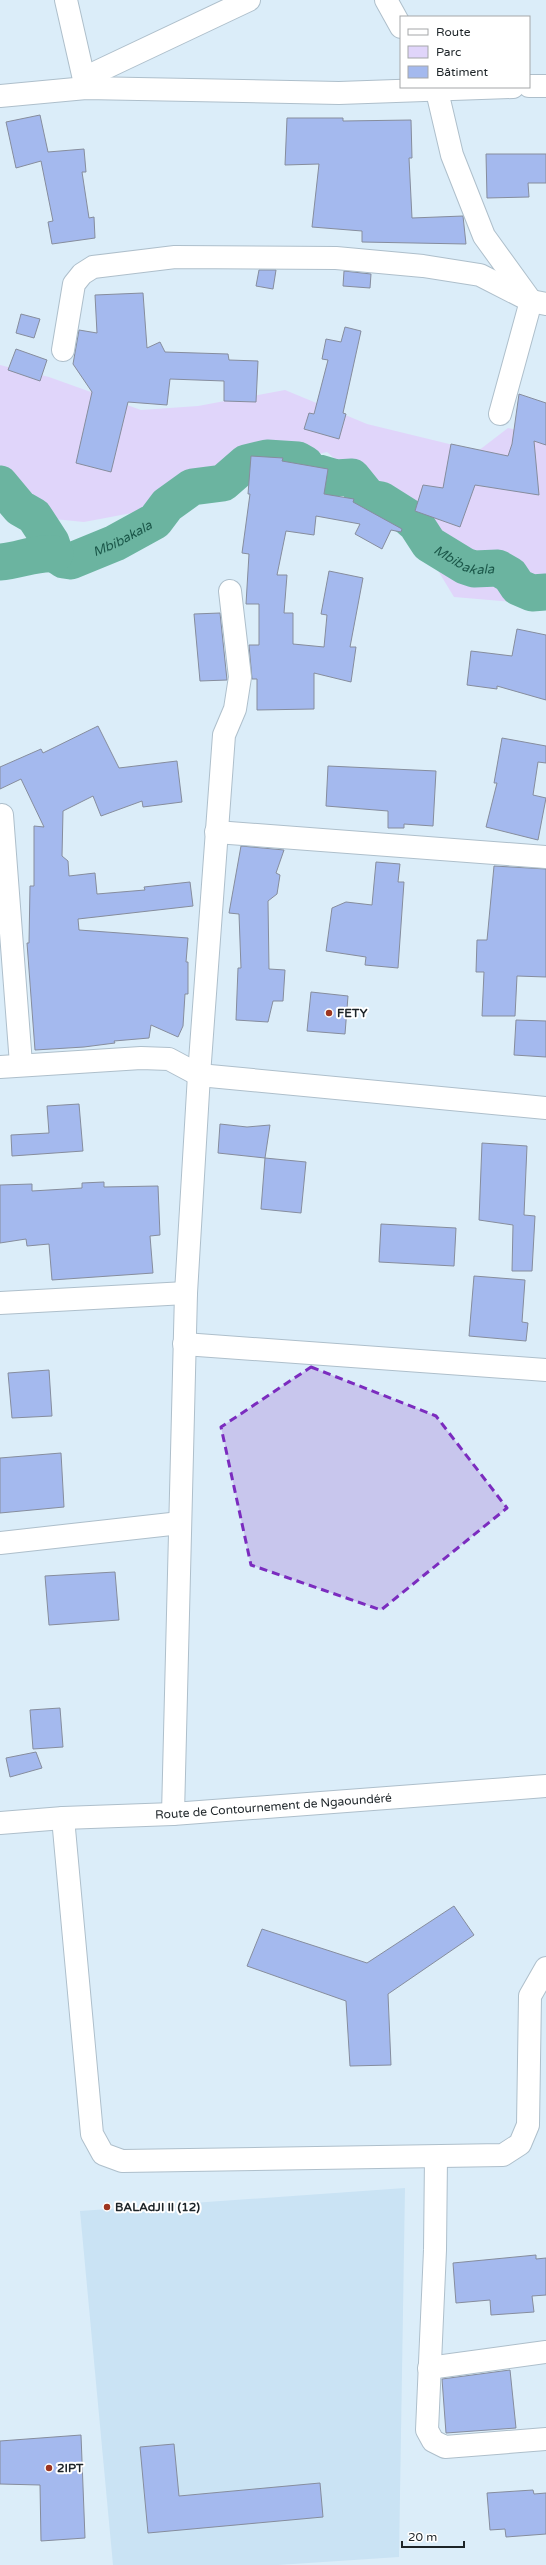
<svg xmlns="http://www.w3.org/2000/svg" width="546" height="2565" viewBox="0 0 546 2565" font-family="'Varela Round',sans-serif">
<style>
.built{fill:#cae3f4}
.green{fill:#e0d5fa}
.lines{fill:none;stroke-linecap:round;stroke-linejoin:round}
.river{stroke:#6bb4a0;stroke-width:37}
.building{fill:#a4b9ee;stroke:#868d9d}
.minor-casing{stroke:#aebfcb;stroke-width:24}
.minor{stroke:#fff;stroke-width:22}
.marked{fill:#7b2cbf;fill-opacity:0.2;stroke:#7b2cbf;stroke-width:3;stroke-dasharray:8 5;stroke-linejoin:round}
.poi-dot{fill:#9e351f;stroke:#fff;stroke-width:1.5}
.labels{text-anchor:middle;stroke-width:4;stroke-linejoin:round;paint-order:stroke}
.poi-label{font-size:12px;font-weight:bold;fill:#1d2428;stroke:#fff;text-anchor:start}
.street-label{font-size:12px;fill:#1d2428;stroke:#fff}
.water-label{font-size:13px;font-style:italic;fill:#1b5749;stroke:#fff}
</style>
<rect width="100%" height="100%" fill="#dbedf9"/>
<path class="built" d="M405,2188L399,2557L278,2565H113L80,2211Z"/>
<path class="green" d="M0,365L49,377L141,410L198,406L285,390L367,424L478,451L508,428L546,436V605L454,597L409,523L327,452L239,474L153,509L84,522L14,515L0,505Z"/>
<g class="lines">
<g class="river">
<path id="s1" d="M0,484L20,508L34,516L51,542L55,554L64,560L71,561L115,543L155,521L167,505L192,487L223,483L246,463L267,458L298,460L305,464L309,470L336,478L352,477L369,498L381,500L408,517L416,524L429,544L465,566L474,569L498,568L510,575L518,587L532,593L546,592"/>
<path d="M0,562C19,561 36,552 55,554"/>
</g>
</g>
<path class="building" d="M40,115L48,152L84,149L86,172H82L89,218L94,217L95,238L52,244L48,222L53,221L41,161L16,168L6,122Z
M287,118H343V121L411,120L412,158H409L412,218L463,216L466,244L362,242V231L312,227L319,164L285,165Z
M486,154H546V183H528L529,197L487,198Z
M259,270H276L273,289L256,286Z
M344,271L371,274L370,288L343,286Z
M143,293L147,348L160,342L165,352L228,354L229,360L258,361L256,402L224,401V381L170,379L167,405L128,402L111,472L76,463L92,392L73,364L79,330L97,333L95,295Z
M21,314L40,319L34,338L16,333Z
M345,327L361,331L343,413L346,414L339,439L304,429L309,413L314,414L328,360L322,359L326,339L341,342Z
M16,349L47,360L40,381L8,370Z
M519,394L546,403V445L534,441L539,495L475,485L460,527L415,511L423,485L443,488L451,444L508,456L512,444Z
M251,456L283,458L282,461L328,469L324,494L354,499L353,502L402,529L401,532L391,530L382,549L355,534L360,524L316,516L314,535L286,531L277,575H287L284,613H293V644L324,647L327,615L321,614L329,571L363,578L350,647H356L351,682L314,673V709L257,710V679H252L249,645H259V604H246L249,554L242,553L250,494H248Z
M220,613L227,680L200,681L194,614Z
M517,629L546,635V700L497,686V689L467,685L471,651L512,656Z
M98,726L119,768L177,761L182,802L143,807L142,801L101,816L93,796L63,811L62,856L68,861L69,876L95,873L97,894L145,890L144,887L190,882L193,906L78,919L79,930L188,938L186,962H188V994H185L183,1026L178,1037L151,1025L149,1038L114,1041L115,1043L84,1047L35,1050L27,943H29L30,886H34V826L44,827L21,779L0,789V767L41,749L43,753Z
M502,738L546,746V763L538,762L533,795L546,798L538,840L486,827L497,783H494Z
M328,766L436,771L433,826L404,824V828H388V811L326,806Z
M241,846L284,850L276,873L280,875L277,894L268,901L269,969L285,970L283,1001H273L268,1022L236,1020L238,968H241L239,914L229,913Z
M376,862L400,864L398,882H404L398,968L365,965L366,957L326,951L332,908L346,902L372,905Z
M494,866L546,869V977L517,976L515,1016H482L484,972H476L477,940H487Z
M311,992L348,996L345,1034L307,1031Z
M516,1020L546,1021V1057L514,1055Z
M79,1104L83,1151L12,1156L11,1135L49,1133L47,1106Z
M220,1124L247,1127L270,1125L265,1158L218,1153Z
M482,1143L527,1146L524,1215L535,1216L532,1271H512L513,1225L479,1220Z
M265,1158L306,1162L301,1213L261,1209Z
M104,1182V1187L158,1186L160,1235L150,1236L153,1273L52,1280L49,1244L27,1246L26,1239L0,1243V1185L32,1184V1191L82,1188V1183Z
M381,1224L456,1228L454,1266L379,1262Z
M474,1276L525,1280L522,1322L528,1323L526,1341L469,1336Z
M49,1370L52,1416L12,1418L8,1373Z
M61,1453L64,1507L0,1513V1458Z
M115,1572L119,1620L49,1625L45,1576Z
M60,1708L63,1747L33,1749L30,1710Z
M36,1752L42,1768L10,1777L6,1758Z
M454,1906L474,1935L388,1994L391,2065L350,2066L346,2001L247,1966L262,1929L367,1963Z
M536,2255V2259L546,2258V2295L532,2296L534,2312L491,2315L490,2300L456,2303L453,2263Z
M510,2370L516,2428L446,2433L442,2379Z
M81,2435L85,2538L41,2541L40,2485L0,2484V2441Z
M174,2444L179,2496L320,2483L323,2517L148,2533L140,2447Z
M533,2490L534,2494L546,2493V2534L506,2537L505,2529L490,2530L487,2493Z"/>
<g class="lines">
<defs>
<g id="minor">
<path d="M66,0L86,88"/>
<path d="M386,0L401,27"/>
<path d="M84,78L249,0"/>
<path d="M529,86H546"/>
<path d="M436,87L452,155L484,236L531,301L500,414"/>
<path d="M0,96L86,88L339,93L513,87"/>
<path d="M63,350L74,284L82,274L93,267L175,257L336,258L423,266L480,275L531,301L546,304"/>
<path d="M2,815L21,1064"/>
<path d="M216,832L546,857"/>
<path d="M0,1067L141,1058L169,1059L199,1075L546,1108"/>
<path d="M0,1303L186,1293"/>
<path d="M184,1344L546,1370"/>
<path d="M0,1543L180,1523"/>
<path d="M173,1814L186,1293L199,1075L224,735L235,709L240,677L230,591"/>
<path d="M63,1818L92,2134L103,2154L122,2161L503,2155L520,2144L528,2125L530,1996L546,1968"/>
<path id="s2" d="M0,1823L63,1818L173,1814L546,1786"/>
<path d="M436,2157L435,2250L427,2430L433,2441L445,2447L546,2439"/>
<path d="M429,2368L546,2352"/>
</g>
</defs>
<use href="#minor" class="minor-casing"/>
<use href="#minor" class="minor"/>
</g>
<path class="marked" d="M311,1367L436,1416L507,1508L381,1610L251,1565L221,1427Z"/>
<g class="poi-dot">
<circle cx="329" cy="1013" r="4"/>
<circle cx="107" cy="2207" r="4"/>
<circle cx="49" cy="2468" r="4"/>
</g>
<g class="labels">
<g class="poi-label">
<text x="337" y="1017">FETY</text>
<text x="115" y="2211">BALAdJI II (12)</text>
<text x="57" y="2472">2IPT</text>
</g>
<g class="street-label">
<text dy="4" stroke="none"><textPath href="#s2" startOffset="274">Route de Contournement de Ngaoundéré</textPath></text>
</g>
<g class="water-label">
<text dy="5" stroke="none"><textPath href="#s1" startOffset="165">Mbibakala</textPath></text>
<text dy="5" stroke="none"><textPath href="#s1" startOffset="572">Mbibakala</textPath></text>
</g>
</g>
<rect x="400" y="16" width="130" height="72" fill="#ffffff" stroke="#a5a7a9"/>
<rect x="408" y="29" width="20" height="6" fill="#ffffff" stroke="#a5a7a9"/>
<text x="436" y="36" font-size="12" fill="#1d2428">Route</text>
<rect x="408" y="46" width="20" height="12" fill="#e0d5fa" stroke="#a5a7a9"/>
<text x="436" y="56" font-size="12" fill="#1d2428">Parc</text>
<rect x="408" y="66" width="20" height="12" fill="#a4b9ee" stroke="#a5a7a9"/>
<text x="436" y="76" font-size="12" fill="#1d2428">Bâtiment</text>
<path d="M402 2541v6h62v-6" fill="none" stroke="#1d2428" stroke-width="2"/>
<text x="408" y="2541" font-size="12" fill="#1d2428" stroke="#ffffff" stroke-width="3" paint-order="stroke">20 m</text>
</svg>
